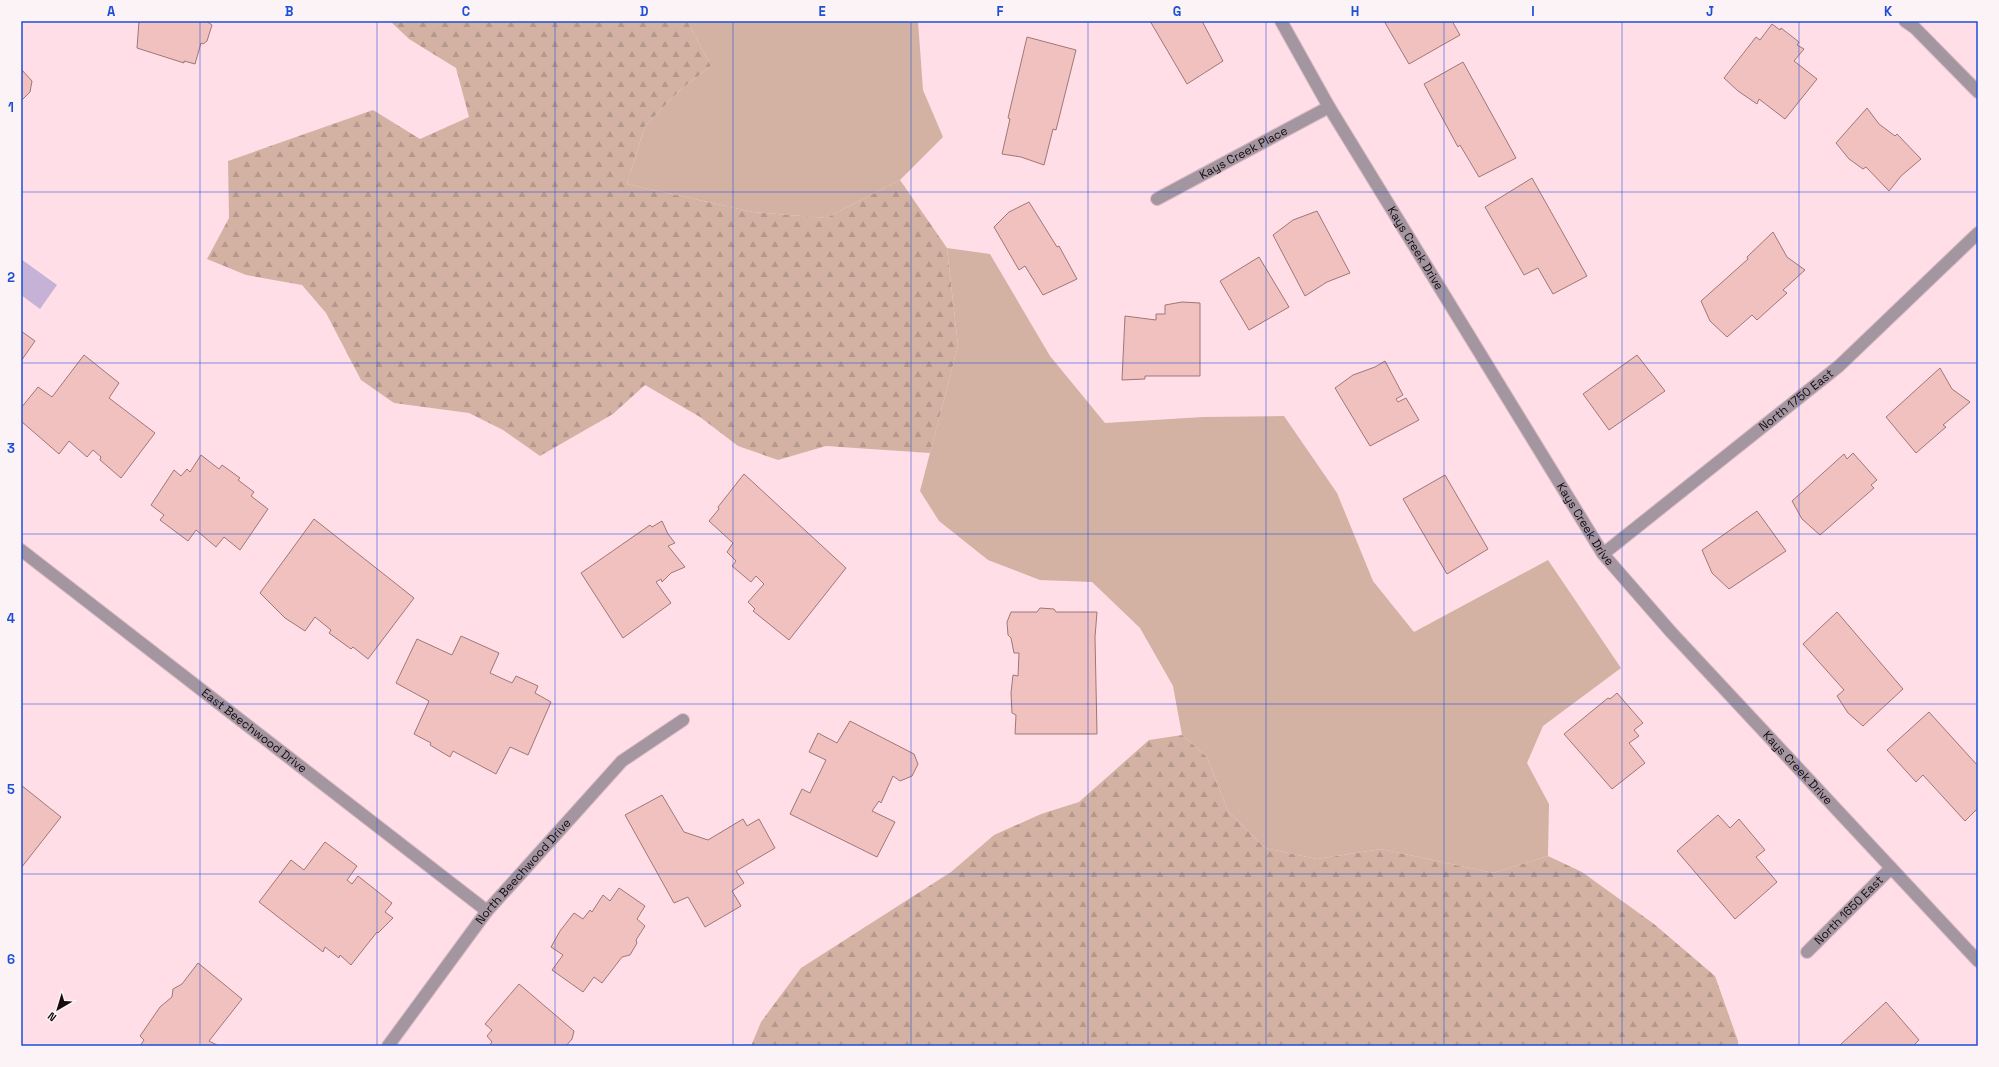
<svg xmlns="http://www.w3.org/2000/svg" width="1999" height="1067" viewBox="0 0 1999 1067" font-family="'Space Grotesk',sans-serif">
<style>
.green{fill:#d3b2a4}
.forest{fill:url(#forest-firs)}
.water{fill:#c6b2d6}
.building{fill:#f0c1bf;stroke:#9e7877}
.lines{fill:none;stroke-linecap:round;stroke-linejoin:round}
.street-casing{stroke:#dabcc5;stroke-width:14}
.street{stroke:#a396a0;stroke-width:12}
.grid{fill:none;stroke:#1d4ed8;stroke-width:1;stroke-opacity:0.55}
.labels{text-anchor:middle;stroke-width:3.5;stroke-linejoin:round;paint-order:stroke}
.street-label{font-size:12px;fill:#180b10;stroke:#fbf3f5}
.neatline{fill:none;stroke:#1d4ed8;stroke-width:1.5}
.grid-label{font-size:13px;text-anchor:middle;font-weight:bold;fill:#1d4ed8}
</style>
<defs>
<pattern id="forest-firs" width="22" height="20" patternUnits="userSpaceOnUse"><rect width="22" height="20" fill="#d3b2a4"/><path d="M5 1l3.5 6h-7zM16 11l3.5 6h-7z" fill="#b4988c"/></pattern>
</defs>
<rect width="100%" height="100%" fill="#ffdee8"/>
<path class="green" d="M687,21H918L923,90L943,137L900,180L826,218L753,212L627,184L645,126L680,90L711,66Z
M947,248L990,254L1050,356L1105,423L1203,417L1284,416L1337,493L1373,581L1414,632L1548,560L1621,668L1543,726L1527,763L1549,804L1548,856L1493,873L1381,849L1317,859L1265,848L1228,811L1207,757L1182,735L1173,686L1140,628L1092,582L1040,580L988,560L939,521L920,491L958,346Z"/>
<path class="forest" d="M390,21H687L711,66L680,90L645,126L627,184L753,212L826,218L900,180L947,248L958,346L930,453L826,446L778,460L738,446L700,417L645,385L613,414L540,456L503,430L469,413L394,403L361,380L326,313L302,285L246,275L207,259L229,218L228,161L373,110L420,139L469,117L456,68L409,39Z
M1182,735L1207,757L1228,811L1265,848L1317,859L1381,849L1493,873L1548,856L1582,872L1654,924L1715,976L1738,1041V1046H751L761,1022L801,968L951,872L994,835L1041,814L1079,802L1149,740Z"/>
<path class="water" d="M21,259L57,285L40,309L21,295Z"/>
<path class="building" d="M139,21H206L212,25L207,41L203,44L201,43L195,64L184,61V63L137,48Z
M1150,21H1202L1223,61L1187,84Z
M1384,21H1452L1460,35L1409,64Z
M1772,24L1780,30L1781,28L1799,42L1797,45L1804,49L1794,61L1817,79L1785,119L1759,99L1757,104L1738,91L1724,78L1756,37L1760,40Z
M1027,37L1076,50L1056,130L1053,129L1044,165L1021,157L1002,154L1010,119L1008,118Z
M1463,62L1516,158L1479,177L1460,145L1458,147L1424,84Z
M21,69L32,81L30,92L21,101Z
M1867,108L1879,124L1895,136L1897,134L1921,159L1901,176L1889,191L1866,167L1863,169L1849,159L1836,143Z
M1532,178L1587,276L1553,294L1538,268L1524,275L1485,207Z
M1029,202L1057,247L1059,246L1077,279L1043,295L1025,266L1019,270L994,227L1009,212Z
M1317,211L1350,273L1327,282L1305,296L1273,235L1293,220Z
M1773,232L1787,257L1805,270L1783,290L1787,293L1757,320L1752,315L1727,337L1710,321L1701,301L1748,259L1747,257Z
M1259,257L1289,307L1249,330L1220,281Z
M1182,302L1200,303V376H1145V379L1122,380L1125,316L1156,320V314H1165V305Z
M21,331L35,341L21,361Z
M84,355L119,383L109,398L155,433L121,478L100,460L101,457L93,450L87,457L69,441L59,454L21,421V408L38,387L52,397Z
M1637,355L1665,391L1609,430L1583,394Z
M1385,361L1403,395L1396,399L1398,402L1406,398L1419,420L1370,446L1335,388L1353,375L1375,367Z
M1940,368L1952,389L1970,402L1943,425L1946,427L1916,453L1886,417Z
M1853,453L1877,480L1871,485L1874,488L1820,535L1802,519L1792,501L1844,454L1847,459Z
M201,455L219,469L222,465L240,478L238,480L254,492L251,496L268,509L240,550L224,537L216,547L196,530L188,541L160,520L164,515L151,505L174,470L181,476L187,469L190,472Z
M744,474L846,568L789,640L753,611L755,609L748,602L764,584L756,576L751,582L732,566L736,561L727,552L733,543L709,521L719,509L718,507Z
M1445,475L1488,549L1447,574L1403,499Z
M1757,511L1786,551L1729,589L1712,573L1702,550Z
M314,519L414,598L368,659L353,647L351,649L329,633L331,630L315,617L305,631L285,618L260,593Z
M662,521L668,534L675,543L668,546L685,567L671,573L662,582L661,579L656,582L671,603L623,638L581,573L650,525L652,527Z
M1040,608L1054,609L1056,612H1097L1095,637L1097,734H1015L1016,715L1012,713L1011,693L1013,675L1018,676L1019,653H1014L1011,638L1008,635L1007,622L1011,612H1037Z
M1837,612L1903,689L1863,726L1848,713L1837,696L1844,690L1803,644Z
M461,636L499,653L490,673L512,683L516,676L538,686L535,693L551,702L528,755L510,747L496,774L453,751L450,757L430,745L431,743L414,734L429,701L396,683L417,639L452,655Z
M1617,693L1643,723L1634,730L1639,736L1629,743L1645,763L1612,789L1564,734L1608,698L1610,699Z
M1929,712L1978,766V808L1965,821L1923,775L1916,782L1887,750Z
M850,721L914,754L918,764L912,776L900,781L893,776L881,803L879,801L872,811L895,822L877,857L790,814L802,789L810,793L826,760L809,752L818,733L837,743Z
M21,785L61,817L21,868Z
M662,795L684,832L708,840L743,819L747,826L759,819L775,848L736,871L744,883L732,891L741,906L705,927L688,897L674,903L625,815Z
M1718,815L1730,828L1739,819L1765,850L1756,857L1777,882L1735,919L1677,851Z
M325,842L357,866L347,880L352,884L358,876L392,903L385,912L393,918L378,933L377,932L351,965L340,955L339,958L325,947L323,952L259,902L291,860L304,870Z
M619,888L645,906L637,919L645,926L636,940L637,943L630,955L622,957L602,983L594,977L583,992L552,970L563,955L551,947L560,931L574,913L583,919L590,910L592,912L603,895L610,901Z
M198,963L242,999L209,1041L219,1046H140L144,1040L140,1036L160,1007L172,997L173,989L182,984Z
M519,984L574,1031L572,1039L566,1046H489L492,1042L487,1036L492,1030L485,1024Z
M1886,1002L1919,1040L1913,1046H1839Z"/>
<g class="lines">
<defs>
<g id="street">
<path id="s1" d="M1281,21L1329,107L1603,554L1671,632L1978,961"/>
<path d="M1905,21L1915,28L1978,92"/>
<path id="s2" d="M1157,199L1329,107"/>
<path id="s3" d="M21,550L487,911"/>
<path id="s4" d="M1603,554L1839,366L1978,233"/>
<path id="s5" d="M1807,952L1891,868"/>
<path id="s6" d="M388,1046L487,911L622,761L683,720"/>
</g>
</defs>
<use href="#street" class="street-casing"/>
<use href="#street" class="street"/>
</g>
<path class="grid" d="M200,21V1046M377,21V1046M555,21V1046M733,21V1046M911,21V1046M1088,21V1046M1266,21V1046M1444,21V1046M1622,21V1046M1799,21V1046M21,192H1978M21,363H1978M21,534H1978M21,704H1978M21,874H1978"/>
<g class="labels">
<g class="street-label">
<text dy="4" stroke="none"><textPath href="#s2" startOffset="98">Kays Creek Place</textPath></text>
<text dy="4" stroke="none"><textPath href="#s1" startOffset="264">Kays Creek Drive</textPath></text>
<text dy="4" stroke="none"><textPath href="#s4" startOffset="247">North 1750 East</textPath></text>
<text dy="4" stroke="none"><textPath href="#s1" startOffset="588">Kays Creek Drive</textPath></text>
<text dy="4" stroke="none"><textPath href="#s3" startOffset="295">East Beechwood Drive</textPath></text>
<text dy="4" stroke="none"><textPath href="#s1" startOffset="912">Kays Creek Drive</textPath></text>
<text dy="4" stroke="none"><textPath href="#s6" startOffset="221">North Beechwood Drive</textPath></text>
<text dy="4" stroke="none"><textPath href="#s5" startOffset="59">North 1650 East</textPath></text>
</g>
</g>
<rect width="1999" height="1067" fill="none" stroke="#fbf3f5" stroke-width="44"/>
<g transform="translate(58 1009) rotate(218)" stroke="#fbf3f5" stroke-width="3" paint-order="stroke">
<path d="M0-3L7 15L0 10L-7 15Z" fill="#180b10"/>
<text y="-6" font-size="11" font-weight="bold" text-anchor="middle" fill="#180b10">N</text>
</g>
<rect x="22" y="22" width="1955" height="1023" class="neatline"/>
<g class="grid-label">
<text x="111" y="16">A</text>
<text x="289" y="16">B</text>
<text x="466" y="16">C</text>
<text x="644" y="16">D</text>
<text x="822" y="16">E</text>
<text x="1000" y="16">F</text>
<text x="1177" y="16">G</text>
<text x="1355" y="16">H</text>
<text x="1533" y="16">I</text>
<text x="1710" y="16">J</text>
<text x="1888" y="16">K</text>
<text x="11" y="112">1</text>
<text x="11" y="282">2</text>
<text x="11" y="453">3</text>
<text x="11" y="623">4</text>
<text x="11" y="794">5</text>
<text x="11" y="964">6</text>
</g>
</svg>
